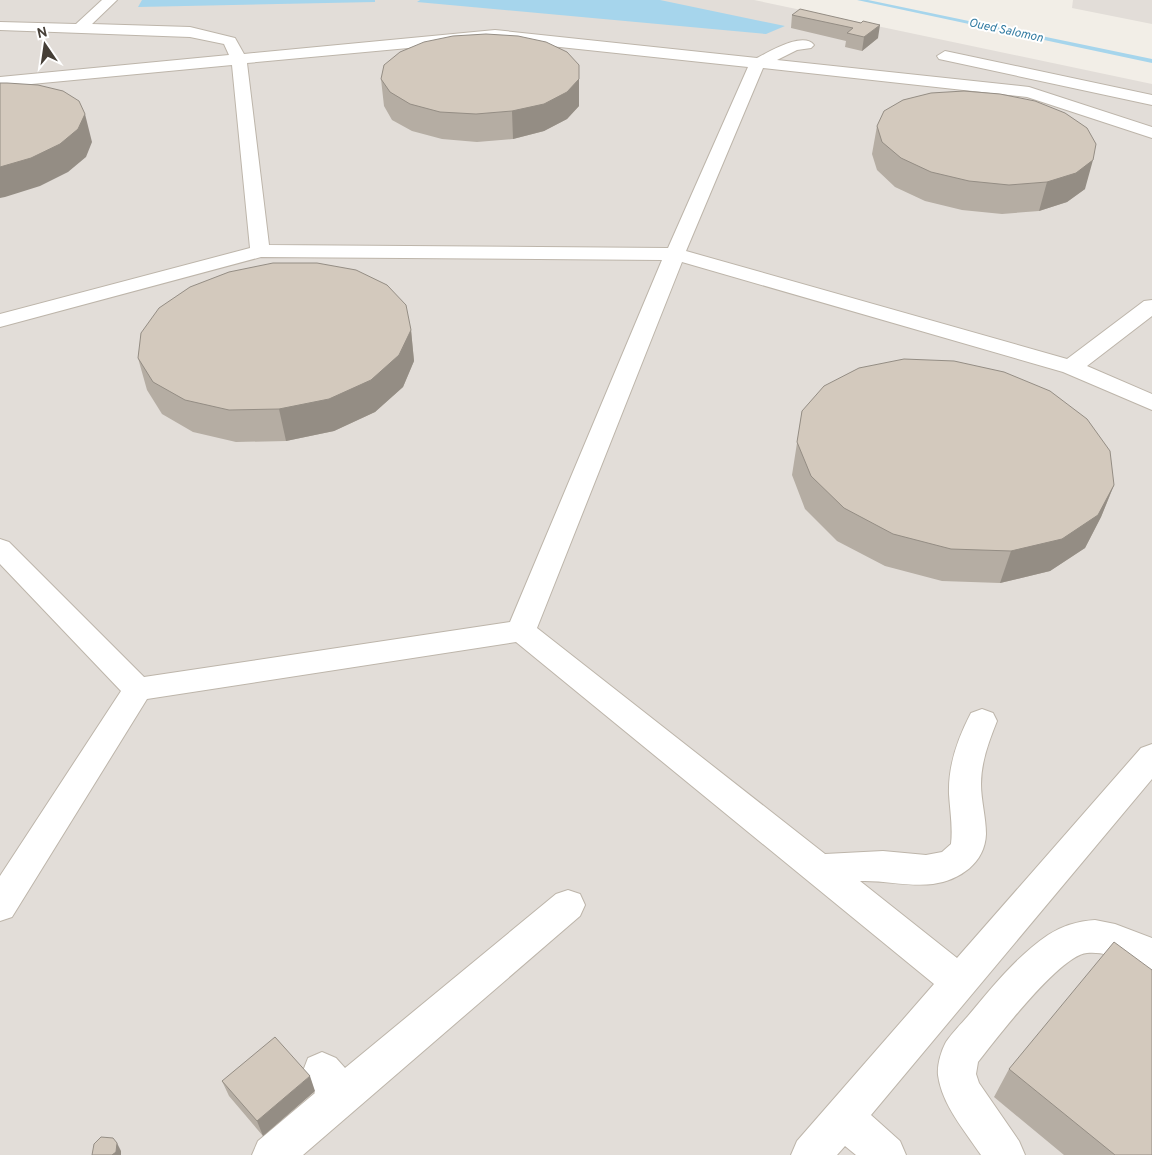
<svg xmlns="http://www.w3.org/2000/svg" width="1152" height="1155" viewBox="0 0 1152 1155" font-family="Overpass,sans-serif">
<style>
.industrial{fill:#e2ddd8}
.water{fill:#a6d5ec}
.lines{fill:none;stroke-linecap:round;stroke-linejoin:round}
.stream{fill:#a6d5ec;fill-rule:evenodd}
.minor-casing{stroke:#bdb5aa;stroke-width:2}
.minor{fill:#fff;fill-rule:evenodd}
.wall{fill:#b5ada3}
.shaded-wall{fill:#948d84}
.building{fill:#d3c9bd;stroke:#948d84}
.labels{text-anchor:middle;stroke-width:4;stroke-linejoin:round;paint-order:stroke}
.far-water-label{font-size:12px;font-style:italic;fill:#337ca2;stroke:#fff}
</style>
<rect width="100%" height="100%" fill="#f2eee7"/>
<path class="industrial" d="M0,0H754L1152,84V1155H0Z
M1073,0H1152V24L1072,8Z"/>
<path class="water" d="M142,0H375V2L138,7Z
M420,0H660L785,26L766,34L417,2Z"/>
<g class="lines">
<path class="stream" d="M857,0H868L1152,59V63Z"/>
<defs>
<path id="minor" d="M102,0H117L92,24L190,27L235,38L244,54L495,30L757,58C769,52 803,31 814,45L811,48L797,50L777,60L1029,87L1152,127V138L1027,97L763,68L686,251L1067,359L1144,301L1152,300V316L1087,366L1152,394V410L1063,372L682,262L537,628L825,854L883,851L926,855L942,852L951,844C953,827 950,811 949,794C948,765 958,738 971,713L982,709L993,713L997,721C989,741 981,762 981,784C981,801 986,817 986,834C985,863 960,880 933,884C909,887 884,880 860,881L957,958L1141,748L1152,744V779L871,1115L900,1141L906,1155H856L845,1146L837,1155H791L797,1141L934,984L516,642L147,699L12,917L0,921V876L121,691L0,564V539L9,542L144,677L510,622L662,260L261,257L0,327V314L250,248L232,65L0,87V77L229,55L224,44L190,37L0,30V22L76,24ZM495,40L748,67L668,248L269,245L247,63Z
M945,51L1152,95V105L939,59L937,56Z
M568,890L580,894L585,905L580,916L303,1155H252L258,1141L315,1093L308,1084L303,1071L308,1058L322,1052L336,1058L345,1068L556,894Z
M1095,920L1115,924L1152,938V972C1131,964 1111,951 1087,953C1060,955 996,1039 978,1062L976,1074L979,1083L1019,1141L1025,1155H981C965,1131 942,1105 938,1075C937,1065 941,1051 946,1042C952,1033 961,1024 968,1016C992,987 1017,956 1048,935C1062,926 1078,921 1095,920Z"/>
</defs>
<use href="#minor" class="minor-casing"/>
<use href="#minor" class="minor"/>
</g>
<path class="wall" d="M792,15L861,23L878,38L862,51L845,47L846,41L791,28Z
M381,79L579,106L567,119L544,131L513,139L477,142L442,139L412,131L392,120L384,106Z
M877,126L1085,189L1067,202L1039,211L1002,214L962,210L925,201L895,187L877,170L872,154Z
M411,330L414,361L403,387L375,412L334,431L286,441L236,442L193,432L162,414L147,390L138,358Z
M802,411L1114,485L1101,517L1085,548L1050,571L1000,583L942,581L885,566L837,541L805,509L792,475Z
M1009,1069L1152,1155H1064L994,1097Z
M222,1081L315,1091L263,1136L229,1096Z"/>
<path class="shaded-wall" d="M880,25L878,38L862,51L864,37Z
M579,79V106L567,119L544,131L513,139L512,111Z
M85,114L92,142L86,157L68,172L40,186L5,197L0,198V167Z
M1093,160L1085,189L1067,202L1039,211L1047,182Z
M411,330L414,361L403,387L375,412L334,431L286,441L279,409Z
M1114,485L1101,517L1085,548L1050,571L1000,583L1011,551Z
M310,1076L315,1091L263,1136L257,1121Z
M117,1143L121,1151V1155H112Z"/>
<path class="building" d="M800,9L861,23L863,21L880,25L864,37L847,33L853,28L792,15Z
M486,34L518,36L546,42L567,52L579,65V79L567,92L544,104L512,111L476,114L440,112L410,104L390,92L381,79L384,65L400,52L424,42L453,36Z
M0,83H7L38,85L63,91L79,101L85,114L78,129L60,144L31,158L0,167Z
M964,91L1000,94L1035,101L1065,113L1087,128L1096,144L1093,160L1076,173L1047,182L1009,185L969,181L931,172L901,158L882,142L877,126L884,111L903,100L931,93Z
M273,263H317L356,270L387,285L406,305L411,330L399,355L371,380L329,399L279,409L229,410L185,400L153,382L138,358L141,333L159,308L190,287L229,272Z
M904,359L954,361L1004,372L1050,391L1087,419L1110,451L1114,485L1098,515L1062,539L1011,551L951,549L893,534L844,508L811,476L797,442L802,411L824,386L859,368Z
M1114,942L1152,970V1155H1115L1009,1069Z
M275,1037L310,1076L257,1121L222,1081Z
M101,1137L113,1138L117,1143L116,1152L112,1155H92L94,1144Z"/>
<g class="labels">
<g class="far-water-label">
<text transform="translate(1006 30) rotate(12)" y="4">Oued Salomon</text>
</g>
</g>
<g transform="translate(45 45) rotate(347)" stroke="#ffffff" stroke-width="4" paint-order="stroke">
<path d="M0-4L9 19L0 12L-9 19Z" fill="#453e36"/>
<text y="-8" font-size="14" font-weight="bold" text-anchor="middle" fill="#453e36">N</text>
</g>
</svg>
